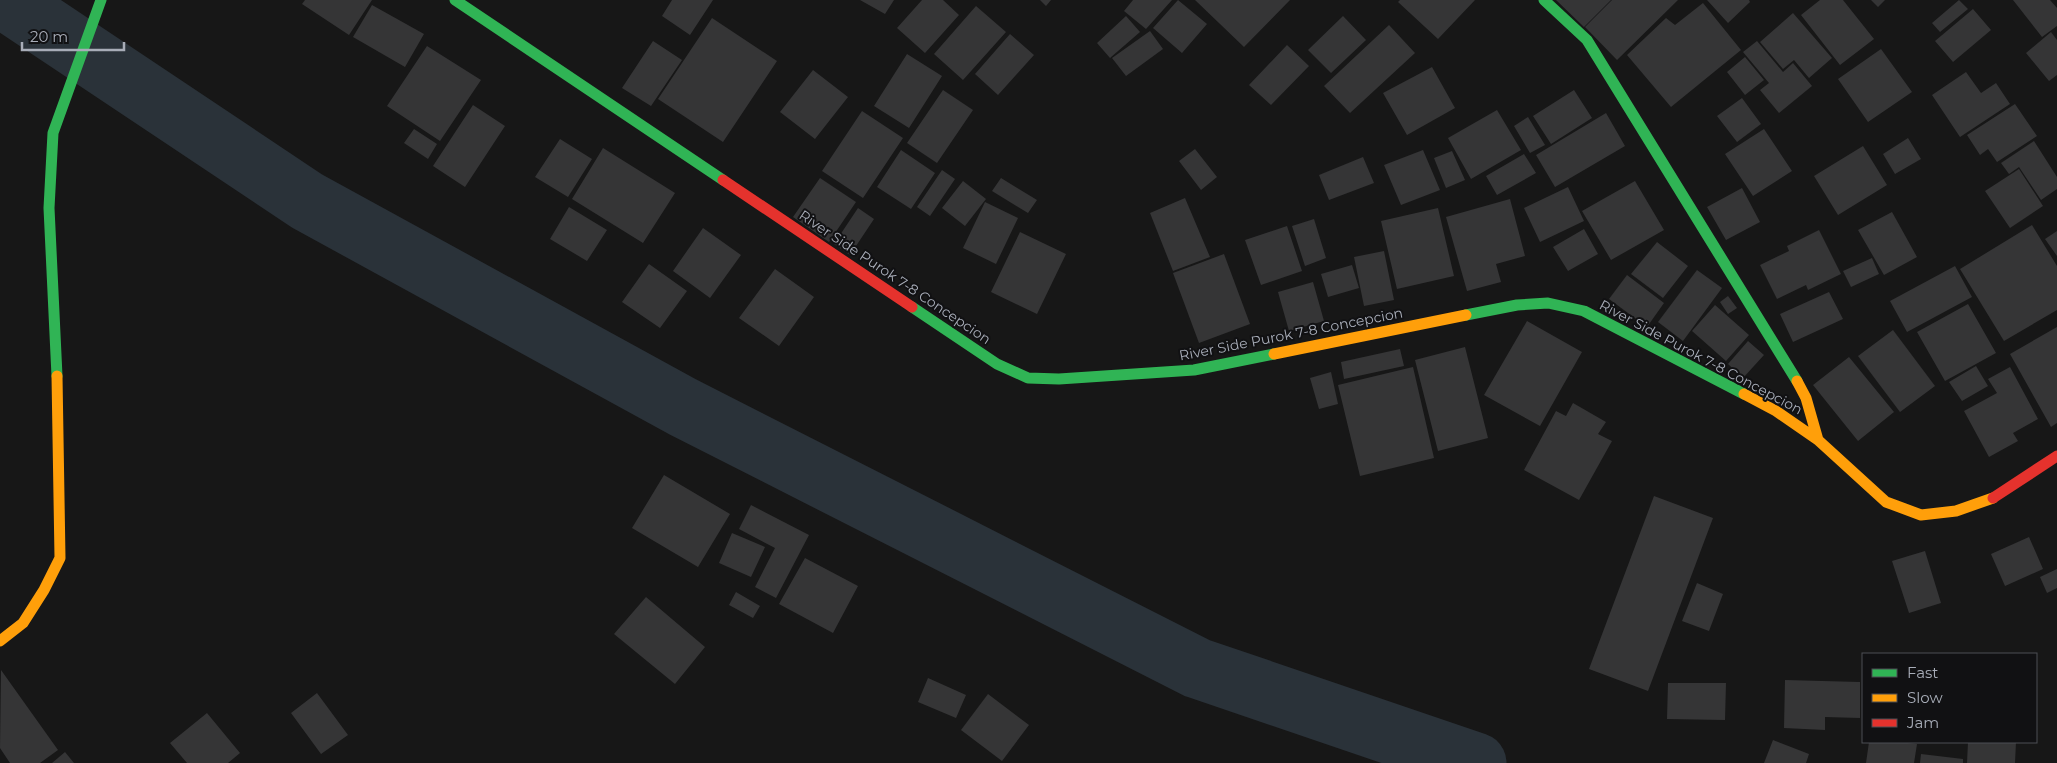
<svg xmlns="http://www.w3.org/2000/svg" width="2057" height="763" viewBox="0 0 2057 763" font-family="Montserrat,sans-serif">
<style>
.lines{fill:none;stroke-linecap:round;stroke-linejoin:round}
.river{stroke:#2a3239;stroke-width:61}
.building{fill:#353536}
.fast{stroke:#30b455;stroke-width:11}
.slow{stroke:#ff9f0a;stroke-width:11}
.jam{stroke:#e5322d;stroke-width:11}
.labels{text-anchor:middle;stroke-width:4;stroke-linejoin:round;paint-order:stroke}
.street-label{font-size:14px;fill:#a8adb8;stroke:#111113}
</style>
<rect width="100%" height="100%" fill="#171717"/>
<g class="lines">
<path class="river" d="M6,0L307,201L683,407L1197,668L1476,763"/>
</g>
<path class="building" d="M305,0H372L349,35L302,4Z
M672,0H713L690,35L662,16Z
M860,0H894L885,14Z
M922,0H943L959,15L925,53L897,28Z
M1040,0H1051L1046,6Z
M1133,0H1172L1146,29L1124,11Z
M1178,0L1207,24L1182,53L1153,28Z
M1195,0H1290L1244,47Z
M1400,0H1475L1438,39L1398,2Z
M1556,0H1611L1584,27Z
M1612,0H1678L1617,60L1585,27Z
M1707,0H1749L1750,2L1728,23Z
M1820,0H1843L1874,39L1840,65L1801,15Z
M1871,0H1885L1878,7Z
M1959,0L1968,9L1940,32L1932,23Z
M2013,0H2050L2057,8V26L2042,37Z
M1703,3L1741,50L1671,107L1627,55L1666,18L1675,25Z
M372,5L424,34L405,67L353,37Z
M976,6L1006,32L963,80L934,54Z
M1973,9L1991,30L1953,62L1935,41Z
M1793,13L1832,58L1809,78L1794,60L1783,69L1760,42Z
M1126,16L1140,32L1110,58L1097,43Z
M1343,16L1366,40L1331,73L1308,50Z
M712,18L777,61L723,142L658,99Z
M1389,25L1415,53L1350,113L1324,86Z
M1150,31L1163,49L1126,76L1112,58Z
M2051,32L2057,40V75L2049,81L2026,53Z
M1010,34L1034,55L998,95L975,74Z
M653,41L682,60L651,106L622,88Z
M1757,41L1783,72L1793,63L1812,86L1779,113L1760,90L1769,83L1743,52Z
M1287,45L1309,66L1271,105L1249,85Z
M427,46L481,80L440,141L387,106Z
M1881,49L1912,92L1868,122L1838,79Z
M907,54L942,76L909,128L874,106Z
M1745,57L1764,80L1745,95L1727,72Z
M1432,67L1455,108L1407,135L1383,93Z
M813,70L848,97L815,139L780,112Z
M1966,72L1981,93L1996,83L2010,104L1960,137L1932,95Z
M943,90L973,110L937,163L907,143Z
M1574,90L1592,118L1551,144L1533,116Z
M1742,98L1761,124L1737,142L1717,116Z
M2015,104L2037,136L1997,162L1988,149L1980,155L1967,135Z
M473,105L505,126L465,187L433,166Z
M1497,110L1521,150L1471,179L1448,138Z
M862,111L903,138L863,198L822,171Z
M1606,113L1625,146L1555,187L1536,155Z
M1528,117L1545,145L1530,153L1514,126Z
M414,129L437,144L428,159L404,143Z
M1764,129L1792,171L1753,196L1725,154Z
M1908,138L1921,159L1895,174L1883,154Z
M560,139L592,159L568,197L535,177Z
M2034,141L2057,177V189L2041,200L2019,167L2009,174L2001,163Z
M1863,146L1887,185L1838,215L1814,176Z
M603,148L675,193L643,243L572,199Z
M1195,149L1217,177L1201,190L1179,161Z
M901,150L935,173L911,209L877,187Z
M1423,150L1440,190L1401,205L1384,165Z
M1452,151L1465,180L1446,188L1434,158Z
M1524,154L1536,173L1497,195L1486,176Z
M1363,157L1374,183L1329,200L1319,175Z
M2019,169L2043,206L2010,228L1985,191Z
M942,170L955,179L930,216L917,207Z
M820,178L856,202L829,242L793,217Z
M1001,178L1037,200L1028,213L992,191Z
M963,181L986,199L965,226L942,208Z
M1635,181L1664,230L1611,260L1582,211Z
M1568,187L1584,221L1540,242L1524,208Z
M1742,188L1760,222L1726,240L1707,207Z
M1185,198L1210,257L1173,271L1150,213Z
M1510,199L1525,256L1496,264L1501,282L1467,291L1446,217Z
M985,202L1018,218L996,264L963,248Z
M569,207L607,230L587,261L550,239Z
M858,208L874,219L850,255L834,244Z
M1438,208L1454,276L1397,289L1381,221Z
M1892,212L1917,257L1884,275L1858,230Z
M1314,219L1326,258L1305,266L1292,226Z
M2032,225L2057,266V310L2004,341L1960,269Z
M1287,226L1302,271L1261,285L1245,240Z
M703,228L741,255L710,298L673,271Z
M1584,229L1598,254L1568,271L1553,247Z
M1819,230L1841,274L1808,290L1806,285L1777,299L1760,265L1789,251L1787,246Z
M2057,231V256L2045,239Z
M1020,232L1066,254L1037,314L991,292Z
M1657,242L1688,266L1663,298L1631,274Z
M1384,251L1394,300L1364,306L1354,257Z
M1224,254L1250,324L1199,343L1173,273Z
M1872,258L1879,274L1851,287L1843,271Z
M649,264L687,291L660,328L622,302Z
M1352,265L1359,288L1328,297L1321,274Z
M1955,266L1972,297L1907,332L1890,301Z
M775,269L814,297L779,346L739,318Z
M1697,270L1722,288L1683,341L1658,322Z
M1627,275L1664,303L1647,327L1609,299Z
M1313,282L1324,321L1289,331L1278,292Z
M1829,292L1843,319L1793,342L1780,314Z
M1728,296L1737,308L1728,314L1720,302Z
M1968,304L1996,353L1945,381L1917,332Z
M1715,305L1749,335L1726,361L1692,331Z
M1527,321L1582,352L1540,426L1484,395Z
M2057,327V423L2051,427L2010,354Z
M1893,330L1935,386L1900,412L1858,356Z
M1748,341L1764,355L1743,378L1728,364Z
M1465,347L1488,438L1438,451L1415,360Z
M1400,349L1404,366L1344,379L1341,362Z
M1849,357L1894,412L1858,441L1813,385Z
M1976,366L1988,386L1962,401L1949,382Z
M1413,367L1434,458L1360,476L1338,385Z
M2010,367L2038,419L2013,433L2018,441L1989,457L1964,411L1997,393L1988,379Z
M1331,372L1338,404L1319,409L1310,378Z
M1573,403L1606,422L1598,434L1612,441L1579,500L1524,470L1556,411L1566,416Z
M664,475L730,514L698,567L632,528Z
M1654,496L1713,518L1648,691L1589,669Z
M751,505L809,535L776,598L755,587L775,548L739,529Z
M732,533L765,547L751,577L719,563Z
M2029,537L2043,569L2005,586L1991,554Z
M1925,551L1941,603L1909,613L1892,561Z
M805,558L858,586L833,633L779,604Z
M2057,569V588L2047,593L2040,577Z
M1697,583L1723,594L1709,631L1682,621Z
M736,592L760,606L753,618L729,605Z
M646,597L705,647L675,684L614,634Z
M1,670L58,750L40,763H10L0,748Z
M928,678L966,695L956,718L918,702Z
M1785,680L1860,682V718L1825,717V730L1784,728Z
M1668,683H1726L1725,720L1667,719Z
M317,693L348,735L321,754L291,713Z
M988,694L1029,725L1002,761L961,730Z
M207,713L240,753L228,763H187L170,743Z
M1773,740L1809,754L1806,763H1764Z
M1869,742H1898L1917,744L1914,763H1866Z
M1968,742H2016L2015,763H1967Z
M65,752L74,763H52Z
M1921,754L1963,759V763H1920Z"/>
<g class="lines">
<path class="fast" d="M455,0L723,180
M1544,0L1587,40L1797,381
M912,307L997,364L1028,378L1059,379L1194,370L1274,354
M1466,315L1517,305L1548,303L1584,311L1744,394
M57,376L49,208L53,133L101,0"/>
<path class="slow" d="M1274,354L1466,315
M1797,381L1806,398L1818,440
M1744,394L1776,411L1818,440L1886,502L1921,515L1956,511L1993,498
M0,641L23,623L44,590L60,558L57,376"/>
<path class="jam" d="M723,180L912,307
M1993,498L2057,456"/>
</g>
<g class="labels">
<g class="street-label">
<text transform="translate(895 277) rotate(34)" y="5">River Side Purok 7-8 Concepcion</text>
<text transform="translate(1291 334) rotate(-11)" y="5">River Side Purok 7-8 Concepcion</text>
<text transform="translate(1701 357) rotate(28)" y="5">River Side Purok 7-8 Concepcion</text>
</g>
</g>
<rect x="1862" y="653" width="175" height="90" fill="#111113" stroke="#4d4f55"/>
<rect x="1872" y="669" width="25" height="8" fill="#30b455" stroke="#4d4f55"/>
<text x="1907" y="678" font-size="15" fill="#a8adb8">Fast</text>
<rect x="1872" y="694" width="25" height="8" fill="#ff9f0a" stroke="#4d4f55"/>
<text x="1907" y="703" font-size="15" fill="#a8adb8">Slow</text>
<rect x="1872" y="719" width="25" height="8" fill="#e5322d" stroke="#4d4f55"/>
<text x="1907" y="728" font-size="15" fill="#a8adb8">Jam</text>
<path d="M22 42v8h102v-8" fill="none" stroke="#a8adb8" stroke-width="2.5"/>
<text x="30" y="42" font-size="15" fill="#a8adb8" stroke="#111113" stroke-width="4" paint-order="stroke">20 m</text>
</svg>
